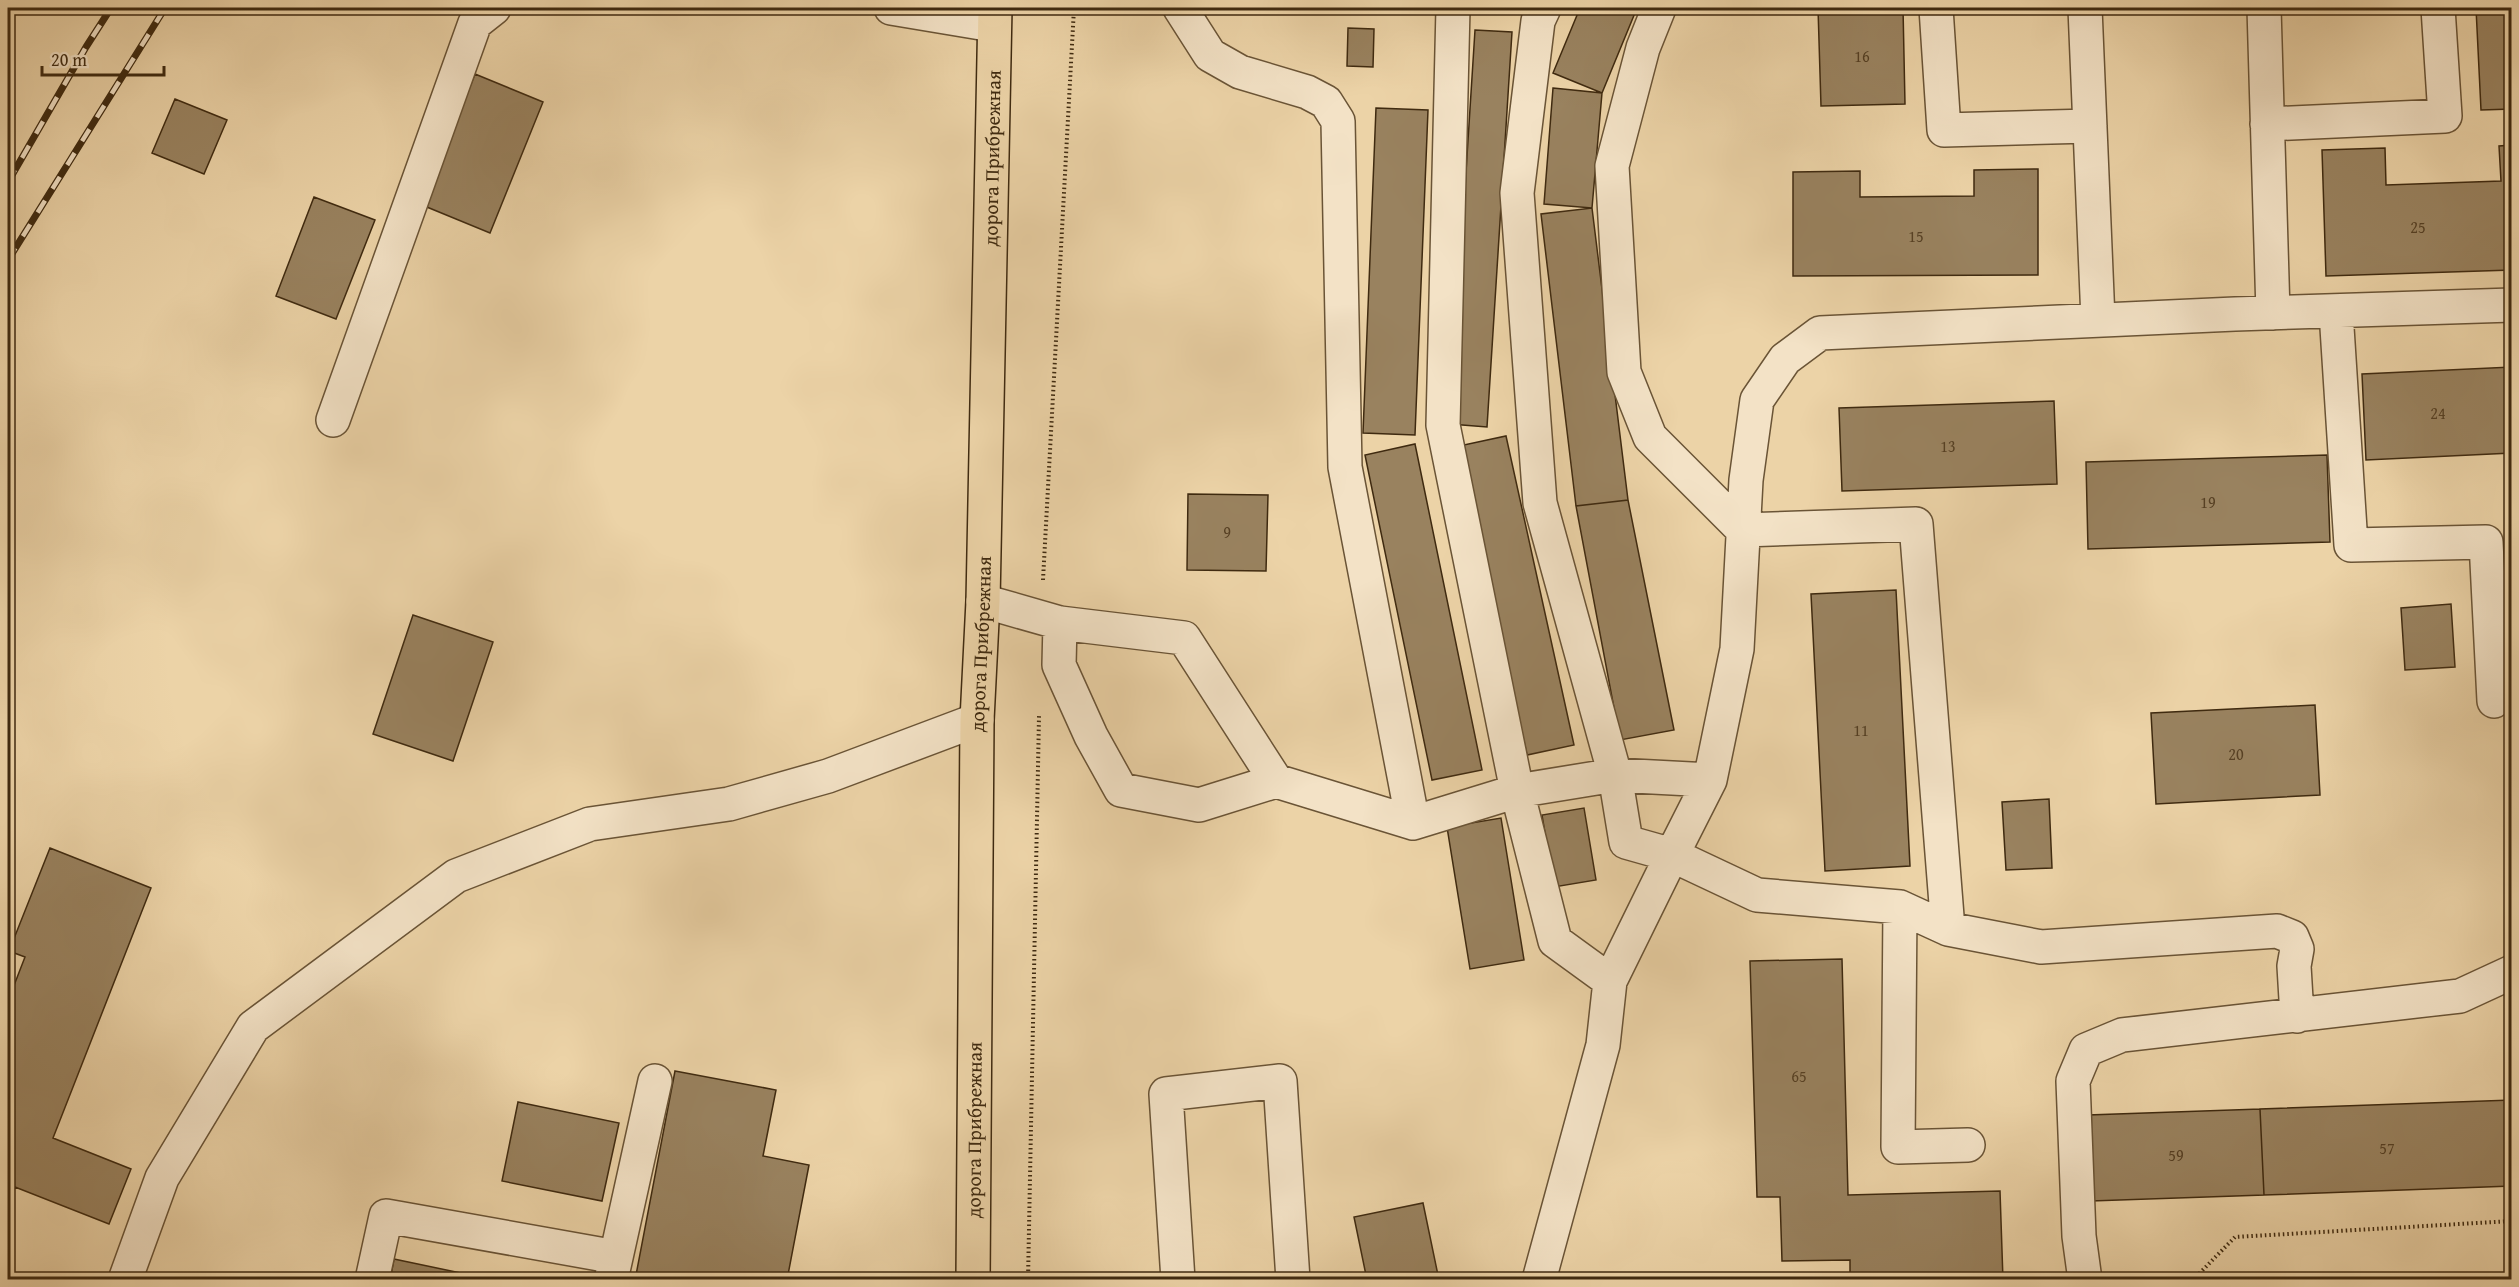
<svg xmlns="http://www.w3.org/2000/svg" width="2519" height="1287" viewBox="0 0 2519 1287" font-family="'Gentium Book Plus',serif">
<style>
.building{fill:#99825f;stroke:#3f2a10;stroke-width:1.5}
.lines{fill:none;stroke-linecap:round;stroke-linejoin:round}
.minor-casing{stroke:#6a5436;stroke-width:36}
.highway-casing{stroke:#3f2a10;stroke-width:36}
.path{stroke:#3f2a10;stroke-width:4;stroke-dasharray:1.5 3;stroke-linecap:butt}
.minor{stroke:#f3e2c6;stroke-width:33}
.highway{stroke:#ecd3a7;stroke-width:33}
.rail-casing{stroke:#3f2a10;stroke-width:7}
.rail{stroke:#f3e2c6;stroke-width:4.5;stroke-dasharray:14;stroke-linecap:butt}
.labels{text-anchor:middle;stroke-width:6;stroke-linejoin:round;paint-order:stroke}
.number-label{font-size:16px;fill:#564024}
.street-label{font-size:20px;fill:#3f2a10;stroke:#f3e2c6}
</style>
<rect width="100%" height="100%" fill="#ecd3a7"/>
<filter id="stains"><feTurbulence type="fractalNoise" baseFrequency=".00333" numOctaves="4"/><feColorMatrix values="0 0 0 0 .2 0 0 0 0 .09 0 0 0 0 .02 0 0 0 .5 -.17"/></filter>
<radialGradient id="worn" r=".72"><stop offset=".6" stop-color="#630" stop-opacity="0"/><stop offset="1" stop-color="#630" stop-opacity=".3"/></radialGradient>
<path class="building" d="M1580,8H1637L1602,93L1553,73Z
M1818,8H1903L1905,104L1821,106Z
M2476,8H2512V109L2481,110Z
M1348,28L1374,29L1373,67L1347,66Z
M1475,30L1512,32L1487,427L1450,424Z
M475,74L543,102L490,233L422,205Z
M1553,88L1602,93L1592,208L1544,204Z
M175,99L227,120L204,174L152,153Z
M1376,108L1428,110L1415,435L1363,433Z
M2512,145V270L2326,276L2322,150L2385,148L2386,185L2501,181L2499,146Z
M2038,169V275L1793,276V172L1860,171V197L1974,196V170Z
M314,197L375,220L336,319L276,296Z
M1592,208L1628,500L1576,506L1541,214Z
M2512,367V453L2366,460L2362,374Z
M2054,401L2057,484L1842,491L1839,408Z
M1506,436L1574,745L1527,755L1459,446Z
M1415,444L1482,770L1432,780L1365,455Z
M2327,455L2330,542L2088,549L2086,462Z
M1188,494L1268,495L1266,571L1187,570Z
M1628,500L1674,730L1620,740L1576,506Z
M2506,529H2512V633Z
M1896,590L1910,866L1825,871L1811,594Z
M2451,604L2455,667L2405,670L2401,608Z
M413,615L493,642L453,761L373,734Z
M2315,705L2320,795L2156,804L2151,713Z
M2049,799L2052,868L2006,870L2002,802Z
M1584,808L1596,880L1554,887L1542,815Z
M1501,818L1524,960L1470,969L1447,827Z
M50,848L151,888L53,1138L131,1169L109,1224L15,1187L8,1207V1001L25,957L9,951Z
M1842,959L1848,1195L2000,1191L2003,1280H1850V1260L1782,1261L1780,1197H1757L1750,961Z
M675,1071L776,1090L763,1156L809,1165L787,1280H648V1277L636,1275Z
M2512,1100V1186L2264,1195L2260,1109Z
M518,1102L619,1123L602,1201L502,1181Z
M2260,1109L2264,1195L2091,1201L2088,1115Z
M1423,1203L1439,1280H1367L1354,1217Z
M394,1259L494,1280H390Z"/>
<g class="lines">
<defs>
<path id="minor" d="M891,8L993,25
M1180,8L1210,55L1240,72L1307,92L1326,102L1338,121L1345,467L1413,823
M1453,8L1443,425L1517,791L1555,941L1610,981
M1659,8L1643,48L1612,166L1624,372L1650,437L1743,530L1916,524L1948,929
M1936,8L1944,130L2090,126
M2085,8L2098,320
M2264,8L2273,313
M2267,124L2445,116L2438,8
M2336,312L2351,545L2486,542L2494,701
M333,420L475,23L494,8
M983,601L1060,623L1184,638L1276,781
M1060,623L1059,665L1091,736L1121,790L1199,805L1276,781L1413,823L1517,791L1615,775L1710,780
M1900,907L1898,1147L1968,1145
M2297,1016L2294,966L2297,949L2292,937L2277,931L2041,947L1948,929L1900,907L1757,895L1672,855L1710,780L1737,649L1746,480L1757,400L1785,359L1820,333L2235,314L2512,305
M125,1280L162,1178L253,1027L456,876L590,824L729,804L828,776L977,720
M372,1280L386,1216L616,1257
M611,1280L655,1081
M1178,1280L1166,1094L1280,1081L1293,1280
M1539,1280L1603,1045L1610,981L1672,855L1626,842L1615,775L1540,503L1517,193L1538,21L1544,8
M2085,1280L2079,1236L2073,1081L2086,1050L2122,1035L2460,996L2512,972"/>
<g id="highway">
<path id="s1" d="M973,1280L977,720L983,601L995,8"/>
</g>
</defs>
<use href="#minor" class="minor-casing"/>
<use href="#highway" class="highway-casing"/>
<path class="path" d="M1043,580L1074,8
M1028,1280L1039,716
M2193,1280L2235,1237L2512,1221"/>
<use href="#minor" class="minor"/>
<use href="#highway" class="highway"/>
<defs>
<path id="rail" d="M8,182L86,47L111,8
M8,260L165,8"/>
</defs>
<use href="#rail" class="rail-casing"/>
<use href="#rail" class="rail"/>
</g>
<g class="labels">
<g class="number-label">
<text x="1862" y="62">16</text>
<text x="2418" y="233">25</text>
<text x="1916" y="242">15</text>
<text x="2438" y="419">24</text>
<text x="1948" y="452">13</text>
<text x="2208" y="508">19</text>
<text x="1227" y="538">9</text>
<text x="1861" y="736">11</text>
<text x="2236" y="760">20</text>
<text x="1799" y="1082">65</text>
<text x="2387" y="1154">57</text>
<text x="2176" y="1161">59</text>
</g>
<g class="street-label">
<text dy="7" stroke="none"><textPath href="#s1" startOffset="1122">дорога Прибрежная</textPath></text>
<text dy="7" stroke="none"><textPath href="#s1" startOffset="636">дорога Прибрежная</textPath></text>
<text dy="7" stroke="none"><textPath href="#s1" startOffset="150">дорога Прибрежная</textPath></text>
</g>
</g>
<rect width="2519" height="1287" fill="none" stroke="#ecd3a7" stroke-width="30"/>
<rect x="9" y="9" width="2501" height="1269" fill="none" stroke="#3f2a10" stroke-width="3"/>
<rect x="15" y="15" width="2489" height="1257" fill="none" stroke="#3f2a10" stroke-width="1.5"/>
<path d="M42 66v9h122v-9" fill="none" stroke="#3f2a10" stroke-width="3"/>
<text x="51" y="66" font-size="18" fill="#3f2a10" stroke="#f3e2c6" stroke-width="4.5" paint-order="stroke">20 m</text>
<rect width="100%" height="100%" filter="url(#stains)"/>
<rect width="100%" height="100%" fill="url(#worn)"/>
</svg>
